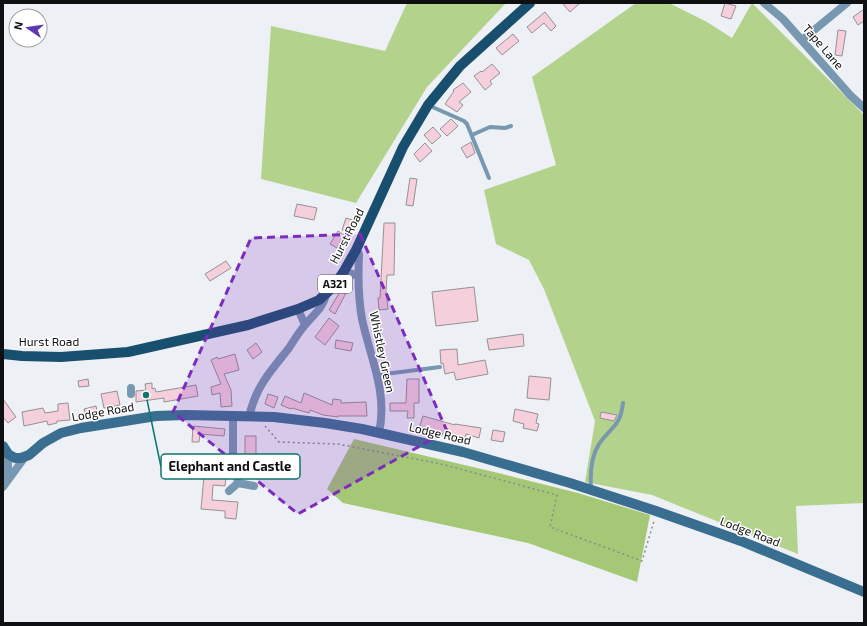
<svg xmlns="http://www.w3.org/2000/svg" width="867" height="626" viewBox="0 0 867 626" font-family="'Exo 2',sans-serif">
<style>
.green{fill:#b3d28c}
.forest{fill:#a5c876}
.building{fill:#f5cfdc;stroke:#969192}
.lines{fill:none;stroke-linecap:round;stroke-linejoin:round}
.path{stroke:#898b8e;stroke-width:1.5;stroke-dasharray:2 3;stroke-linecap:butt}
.lane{stroke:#7798b0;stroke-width:4}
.street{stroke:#7798b0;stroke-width:8}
.secondary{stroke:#3a6e90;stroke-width:10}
.primary{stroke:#184f6f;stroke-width:10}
.marked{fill:#7b2cbf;fill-opacity:0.2;stroke:#7b2cbf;stroke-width:3;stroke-dasharray:8 5;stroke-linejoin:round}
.labels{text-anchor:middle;stroke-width:3;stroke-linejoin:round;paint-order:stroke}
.shield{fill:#fff;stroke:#565758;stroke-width:1}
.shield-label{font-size:11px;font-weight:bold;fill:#0e0f10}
.street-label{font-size:12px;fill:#0e0f10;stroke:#fff}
.leader{fill:none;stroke:#0f766e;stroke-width:1.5}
.callout-dot{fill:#0f766e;stroke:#fff;stroke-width:1.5}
.callout{fill:#fff;stroke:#0f766e;stroke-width:1.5}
.callout-label{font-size:13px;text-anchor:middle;font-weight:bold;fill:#0e0f10}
</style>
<rect width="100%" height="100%" fill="#edf0f4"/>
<path class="green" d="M407,3H506L427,87L356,203L261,179L271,26L385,51Z
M636,3H669L707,22L732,38L752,3L864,115V503L796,506L798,554L652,495L585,482L595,421L544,289L529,260L496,244L484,190L556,165L532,77Z"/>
<path class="forest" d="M354,439L494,472L578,493L650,515L637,582L528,543L343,503L327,489Z"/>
<path class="building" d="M562,3H580L570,12Z
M725,3L736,6L731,19L721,16Z
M864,9V21L858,25L853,17Z
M545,12L556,26L551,31L544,23L532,33L527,27Z
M838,30L846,31L842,56L835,55Z
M513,34L519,41L502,55L496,48Z
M492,64L500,73L490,81L492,84L485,90L474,76L481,71L482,72Z
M463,83L471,92L459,102L463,105L457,112L445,104L454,91L453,90Z
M451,119L458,126L447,136L440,129Z
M433,127L441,136L432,144L424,135Z
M471,142L475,153L467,158L461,148Z
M425,143L432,151L420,162L414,154Z
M410,178L417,179L413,206L406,205Z
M297,204L317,208L314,220L294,216Z
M346,218L356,221L351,233L342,230Z
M384,223H395L394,275H387L386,291L388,309L379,310L378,298H380Z
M338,231L344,235L337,248L330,244Z
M226,261L231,268L210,281L205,274Z
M474,287L478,321L436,326L432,292Z
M341,290L346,293L335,314L329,310Z
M329,318L339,326L325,345L315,337Z
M523,334L524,346L489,350L487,339Z
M336,340L353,343L351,351L335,348Z
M256,343L262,352L253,359L247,350Z
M457,349L458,365L485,360L488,374L456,380L454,372L445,374L443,363L441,364L440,350Z
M235,354L239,370L224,374L231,390L232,406L221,407L220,393L212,395L211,387L221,384L211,360L217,357L218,359Z
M529,376L551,378L549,400L527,398Z
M88,379L89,386L79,387L78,381Z
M407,379H419V403H414V418H407L408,411H390V403H406Z
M152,383V389L155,388L156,392L196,385L198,396L164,402V398L136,402V391L146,390L145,384Z
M117,391L120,405L104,408L101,394Z
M304,393L332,405L333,399L341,400V403L366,402L367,416H338V417L323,415L310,410L309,413L292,408L291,409L281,405L285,396L301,403Z
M268,394L278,397L274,408L265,404Z
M3,399L16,417L8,423L3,417Z
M68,403L70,420L57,421V423L48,425L47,421L24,426L22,412L43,408L45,413L58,411V404Z
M96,406L98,416L86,418L84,409Z
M515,409L538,414L536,423L539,424L537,431L523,428L524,424L513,421Z
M601,412L617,415L614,421L600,418Z
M423,416L455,425V424L481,428L479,438L466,434L465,439L419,428Z
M193,426L225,429L224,436L200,434L199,442H192Z
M493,430L505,432L503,442L491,440Z
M245,436H256V456H245Z
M193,455L226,458L224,477H226L225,486L213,485L212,500L238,502L236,519L225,518V511L201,509L205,465L192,464Z"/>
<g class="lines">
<path class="path" d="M265,426L279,442L338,444L441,464L557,495L550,527L642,561L654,521"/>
<path class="lane" d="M428,105L464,121L467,124L489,178
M472,135L490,127L505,128L511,126
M377,375L440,367
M591,489C590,475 591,457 599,444C611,426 620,428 623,403"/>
<path class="street" d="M764,3L783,19L850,95L864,108
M802,40L847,3
M356,250L359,254C358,276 358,297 362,319C370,357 388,392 379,433
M344,271L358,276
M298,309L305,325
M131,388V394
M249,417C256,386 270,372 289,348C294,340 299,332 305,325C313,315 323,308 326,295
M8,479V454
M238,483L254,486
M3,487L25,457
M229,491L238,483L233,453V416"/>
<path class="secondary" d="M3,446L8,454L15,458H21L29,455L43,443L61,433L81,428L156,416L185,415L274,417L325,423L362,429L463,452L570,483L656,511L741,541L864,592"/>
<path class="primary" d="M3,354L22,356L61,357L128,352L248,325L298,309L319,300L333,287L344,271L356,250L403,147L428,105L460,66L530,3"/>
</g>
<path class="marked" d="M360,234L447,431L298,514L173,412L251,238Z"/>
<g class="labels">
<rect class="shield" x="318" y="275" width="34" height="18" rx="3"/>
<g class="shield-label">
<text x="335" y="288">A321</text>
</g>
<g class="street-label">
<text transform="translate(823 47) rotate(49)" y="4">Tape Lane</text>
<text transform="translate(347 236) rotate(-63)" y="4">Hurst Road</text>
<text x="49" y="346">Hurst Road</text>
<text transform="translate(382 352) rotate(78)" y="4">Whistley Green</text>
<text transform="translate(103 412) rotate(-10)" y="4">Lodge Road</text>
<text transform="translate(440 434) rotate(13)" y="4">Lodge Road</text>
<text transform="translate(750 532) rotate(21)" y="4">Lodge Road</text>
</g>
</g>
<path class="leader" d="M146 395L161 467"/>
<circle class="callout-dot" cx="146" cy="395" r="4"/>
<rect class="callout" x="161" y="454" width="139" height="25" rx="4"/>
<g class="callout-label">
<text x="230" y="471">Elephant and Castle</text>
</g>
<rect width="867" height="626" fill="none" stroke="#0e0f10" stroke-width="8"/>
<g transform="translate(28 28) rotate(283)"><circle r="19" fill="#ffffff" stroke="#9f9f9f"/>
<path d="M0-3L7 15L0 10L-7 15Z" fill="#5c39b1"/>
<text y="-6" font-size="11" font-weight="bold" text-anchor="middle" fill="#0e0f10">N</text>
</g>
</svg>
